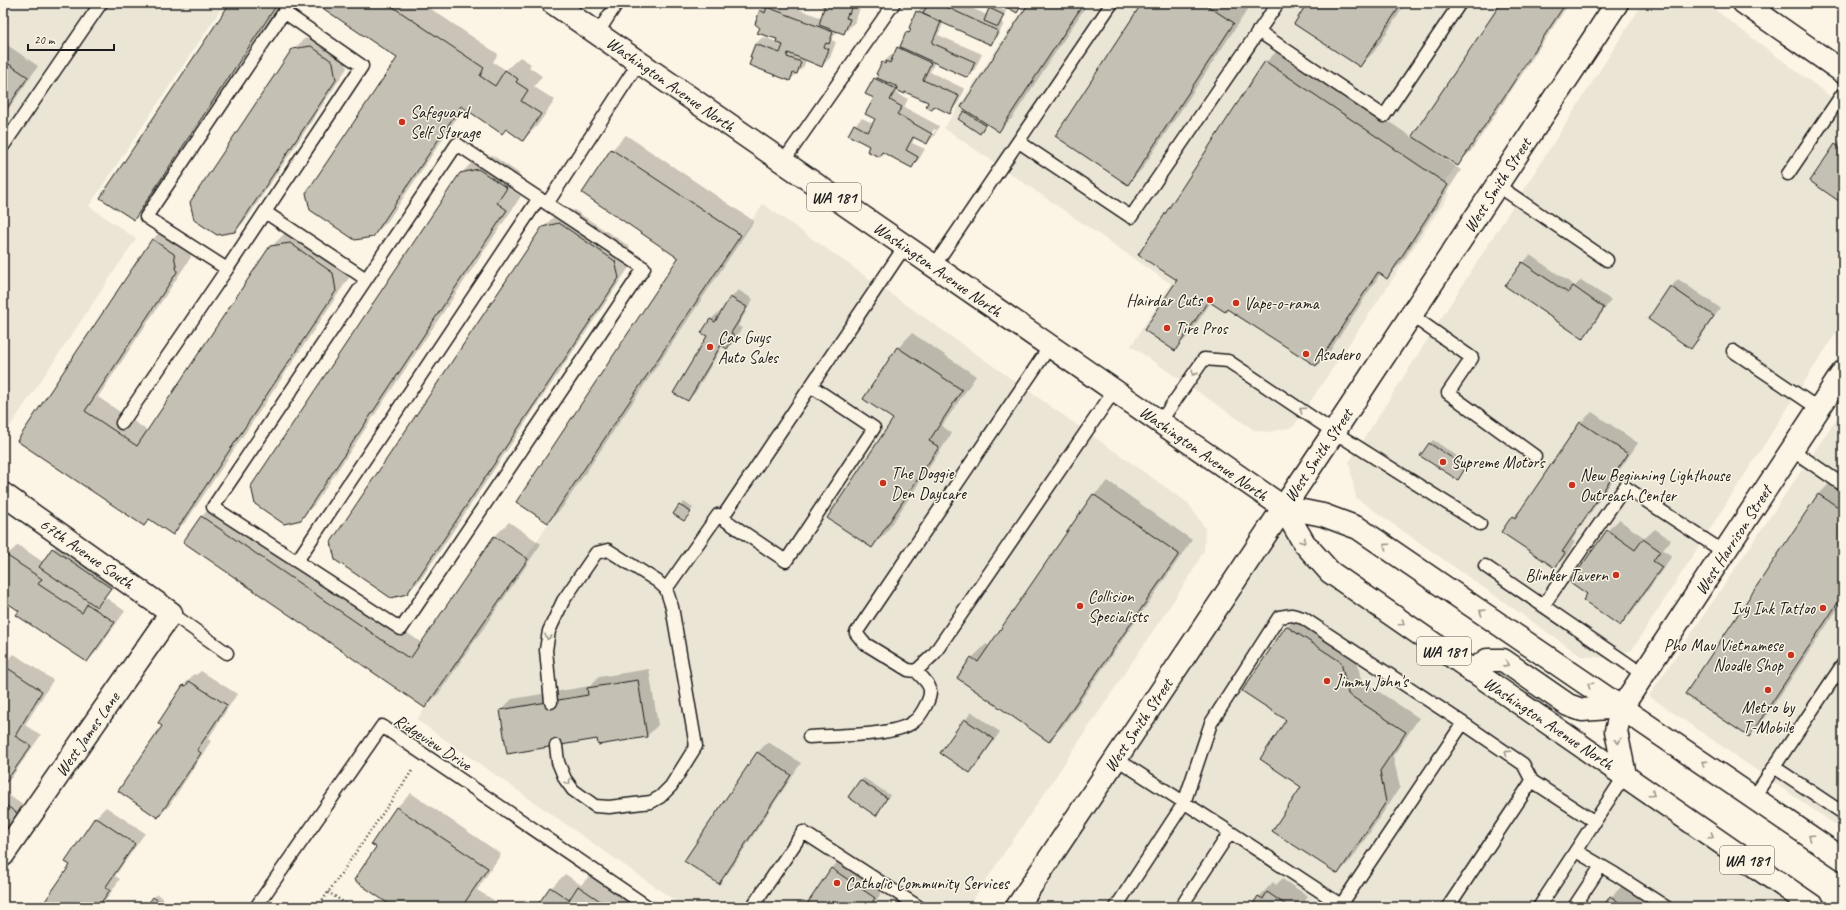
<svg xmlns="http://www.w3.org/2000/svg" width="1846" height="910" viewBox="0 0 1846 910" font-family="Caveat,sans-serif">
<style>
.built{fill:#ebe5d6}
.shadow{fill:#0003;fill-rule:evenodd}
.building{fill:#c4c0b3;stroke:#1c1c1c}
.lines{fill:none;stroke-linecap:round;stroke-linejoin:round}
.lane-casing{stroke:#1c1c1c;stroke-width:15}
.street-casing{stroke:#1c1c1c;stroke-width:25}
.primary-casing{stroke:#1c1c1c;stroke-width:25}
.path{stroke:#1c1c1c;stroke-width:2.5;stroke-dasharray:1 3;stroke-linecap:butt}
.lane{stroke:#fcf5e5;stroke-width:12}
.street{stroke:#fcf5e5;stroke-width:22}
.primary{stroke:#fcf5e5;stroke-width:22}
.oneway{stroke:#97938b}
.poi-dot{fill:#c8321e;stroke:#fcf5e5;stroke-width:1.5}
.labels{text-anchor:middle;stroke-width:3;stroke-linejoin:round;paint-order:stroke}
.shield{fill:#fcf5e5;stroke:#5f5d58;stroke-width:1}
.shield-label{font-size:16px;font-weight:bold;fill:#1c1c1c}
.street-label{font-size:17px;fill:#1c1c1c;stroke:#fcf5e5}
.poi-label{font-size:17px;fill:#1c1c1c;stroke:#fcf5e5;text-anchor:start}
</style>
<rect width="100%" height="100%" fill="#fcf5e5"/>
<filter id="ink" filterUnits="userSpaceOnUse"><feTurbulence type="fractalNoise" baseFrequency=".025" numOctaves="2"/><feDisplacementMap in="SourceGraphic" scale="8" xChannelSelector="R" yChannelSelector="G"/><feConvolveMatrix kernelMatrix="1 2 1 2 8 2 1 2 1" color-interpolation-filters="sRGB"/></filter>
<g filter="url(#ink)">
<path class="built" d="M3,3H225L89,206L136,239L3,437Z
M1027,3H1566L1441,188L1450,194L1293,427L1269,432L1254,430L1131,346L1171,284L944,128Z
M1643,3H1706L1843,106V322L1632,650L1604,658L1581,656L1356,498L1349,462Z
M763,204L1188,503L1205,528L1204,550L1190,576L968,907H684L417,720Z
M1843,409V830L1649,696Z
M1283,507L1304,543L1813,907H1017Z"/>
<path class="shadow" d="M231,3H282L147,205L133,219Z
M317,3H422L498,54L493,62L506,70L520,57L531,64L529,67L542,76L534,87L555,100L537,126L523,140L506,128L464,107L387,222L373,236L399,57Z
M768,3L771,5L772,3H783L822,18L827,3H859L856,7L860,8L855,22L844,33L838,31L831,40L836,42L830,58L822,66L806,60L804,66L790,80L755,44L763,37L777,42L778,39L761,28V11Z
M930,3H960L987,15L993,5L1006,11L1001,22L1004,23L998,36L991,44L944,22L938,35L982,54L975,69L968,76L935,62L930,72L965,89L957,105L950,112L935,105L932,108L929,102L906,91L904,93L898,90L896,93L908,99L904,107L939,126L934,136L927,143L915,137L912,143L925,149L919,159L912,167L870,146L855,125L862,118L874,124L876,119L875,98L867,93L879,74L883,63L890,56L894,54L912,28L917,12L924,5L928,6ZM934,129L936,130L932,136H930Z
M1031,3H1088L1013,117L999,131L987,123L983,129L960,119Z
M1144,3H1239L1248,9L1142,169L1128,184Z
M1309,3H1406L1374,52L1360,66Z
M1502,3H1569L1471,151L1457,165L1437,152L1436,153L1461,170L1401,263L1387,277L1381,273L1330,351L1315,365L1228,308L1211,302L1189,335L1175,349L1179,280L1266,62L1280,48L1413,138Z
M322,36L344,51L347,68L246,220L235,231L293,50L304,39Z
M3,42L38,66L3,117Z
M626,135L754,221L562,508L548,522L680,258L583,193L612,150Z
M1843,138V203L1836,145Z
M492,155L520,174L510,189L521,196L315,504L301,519L461,174L475,159Z
M574,210L629,246L632,263L421,579L407,593L543,228L557,213Z
M166,226L188,240L191,257L98,397L148,431L271,247L285,233L304,229L347,259L350,276L187,520L173,534L151,519L144,525L18,441L152,240Z
M1530,255L1575,286L1581,280L1611,300L1590,330L1583,338L1523,263Z
M1678,279L1720,308L1699,340L1691,347L1649,319L1671,287Z
M738,290L753,299L738,326L742,328L734,341L727,348L723,345L695,393L687,400L708,336L710,320L718,313L721,314L731,298Z
M912,333L976,376L942,426L952,433L886,533L872,547L894,419L864,399L898,348Z
M1592,412L1638,443L1572,540L1575,542L1566,556L1555,567L1513,517L1524,506L1581,422Z
M1433,440L1469,464L1458,479L1429,444Z
M1843,458V464L1840,462Z
M1833,480L1843,487V601L1763,721L1749,735L1687,694L1819,494Z
M1108,481L1192,540L1063,726L1049,740L972,658L986,644L989,646L1094,495Z
M216,502L422,643L495,536L509,522L541,544L439,693L425,707L184,542L202,516Z
M684,502L693,508L684,520L675,514Z
M1619,520L1645,538L1655,529L1671,540L1663,550L1672,556L1631,614L1620,625L1588,594L1608,530Z
M60,541L117,580L105,597L125,611L98,650L87,661L3,599V561L7,555L18,545L43,562Z
M1301,613L1355,648L1361,680L1419,718L1393,756L1400,787L1352,859L1338,873L1287,720V627Z
M14,654L53,680L25,725L41,735L11,778L3,786V665Z
M649,669L658,725L647,736L597,738L501,710L512,699L590,686L599,677Z
M201,671L237,694L208,739L211,741L169,806L158,816L163,725L159,723L184,685L194,674L196,675Z
M972,712L1000,732L977,765L970,772L942,753L965,720Z
M768,742L801,763L729,872L718,883L757,753Z
M864,778L890,795L876,814L860,781Z
M411,793L501,854L477,890L505,907H395L377,847L373,844L397,807Z
M7,794L24,806L3,836V797Z
M106,807L145,833L115,876L120,879L101,907H42L71,864L95,818Z
M842,858L885,887L872,907H806L831,869Z
M593,872L641,907H537L551,888L565,874L581,885Z
M1282,879L1308,896L1305,901L1314,907H1252L1259,897L1273,882L1276,885Z
M1625,883L1662,907H1604L1611,897Z
M157,894L175,907H147Z
M347,904L351,907H344Z"/>
<path class="building" d="M230,3H278L134,220L100,198Z
M315,3H387L484,68L480,76L495,86L505,70L518,79L516,82L528,90L521,101L541,114L523,141L506,129L502,134L461,106L373,237L355,240L310,210L306,193L397,58Z
M818,3H853L849,14L848,13L846,18L850,19L844,34L819,25L825,4L824,3L823,6Z
M928,3H938L998,31L991,45L923,14Z
M1000,3H1023L1017,13Z
M1029,3H1084L999,132L961,107Z
M1142,3H1203L1234,23L1128,185L1055,136Z
M1307,3H1402L1360,67L1294,24Z
M1501,3H1566L1458,166L1412,136Z
M767,7L833,32L829,44L826,43L824,47L829,49L822,67L788,53L787,57L801,62L797,74L793,73L790,81L749,65L752,57H750L755,44L780,53L783,45L776,42L777,39L757,33L760,28L755,24L760,10L765,13Z
M989,8L1004,15L998,27L984,21Z
M916,11L941,22L932,43L975,62L968,78L900,47L906,32L909,33L911,29L909,28Z
M311,46L333,62L336,80L235,232L217,235L194,220L190,202L292,49Z
M897,47L931,63L923,80L959,96L950,114L934,106L932,110L926,107L928,102L905,92V94L896,90L898,87L877,78L878,75L876,74L882,62L885,64L886,61L890,63Z
M3,60L28,77L3,114Z
M1265,61L1448,185L1387,279L1378,272L1316,366L1227,309L1225,312L1208,301L1175,351L1144,330L1177,280L1138,255Z
M874,78L896,89L890,100L902,107L897,114L932,134L927,144L913,137L906,150L918,157L912,168L882,152L879,157L867,151L869,146L848,135L854,124L868,132L875,119L865,114L874,98L865,94Z
M964,111L985,125L980,134L958,119Z
M1835,144L1843,150V204L1810,181Z
M611,149L741,235L548,523L516,502L678,258L582,193Z
M478,169L507,188L497,203L507,210L301,520L284,524L255,504L251,486L460,173Z
M559,223L615,261L619,278L407,594L391,598L335,560L331,542L542,227Z
M152,239L174,254L177,272L85,411L137,446L270,246L290,243L333,273L336,291L173,535L149,519L144,526L17,441Z
M1522,262L1568,293L1573,286L1604,308L1583,339L1505,286Z
M1670,286L1714,316L1691,349L1648,319Z
M730,297L747,307L731,333L735,336L727,349L721,345L688,401L673,393L707,336L701,333L710,319L715,322Z
M897,347L962,390L929,441L939,447L872,548L827,518L893,419L863,399Z
M1580,422L1628,454L1562,552L1565,553L1555,568L1501,532L1512,516L1515,518Z
M1429,443L1466,467L1458,480L1420,456Z
M1093,494L1179,554L1049,742L957,678L971,657L978,662Z
M1818,494L1843,510V595L1749,737L1685,694Z
M679,505L691,512L684,521L673,514Z
M201,516L410,659L494,536L528,559L425,708L183,542Z
M1607,530L1635,550L1643,539L1660,551L1653,561L1662,567L1620,626L1583,600L1587,594L1570,582Z
M52,548L111,588L97,607L39,567Z
M6,555L42,579L38,584L82,613L87,604L115,622L87,662L16,615L19,611L3,600V559Z
M1286,626L1341,662L1348,694L1406,732L1380,771L1386,802L1338,874L1272,831L1301,787L1260,759L1286,720L1242,691Z
M3,665L42,691L15,736L31,746L3,786Z
M638,680L647,737L598,745L597,739L507,754L500,710L588,695L587,688Z
M189,681L227,705L197,750L201,753L158,818L118,791L162,726L158,723L183,685L186,686Z
M964,719L994,739L970,773L940,753Z
M757,752L791,775L719,884L684,861Z
M860,780L887,798L876,816L848,797Z
M3,803L18,814L3,834Z
M396,807L488,868L463,905L467,907H393L354,880L376,847L371,844Z
M95,817L135,844L105,888L110,890L98,907H41L70,865L65,862Z
M831,868L875,898L869,907H805Z
M578,886L609,907H536L550,887L569,900Z
M1267,892L1289,907H1251L1258,896L1263,899Z
M1610,896L1626,907H1603Z
M153,897L167,907H146Z"/>
<g class="lines">
<defs>
<path id="lane" d="M1258,31L1384,116L1460,3
M597,34L617,3
M1019,142L1131,217L1278,3
M457,144L644,268L401,629L213,507Z
M3,146L101,3
M783,162L894,3
M1788,174L1843,93
M1497,185L1607,260
M547,204L639,62
M265,212L366,279
M934,266L1112,3
M227,269L362,66L284,12
M1411,315L1472,358L1448,393L1535,456
M1050,346L856,633L864,643L908,670L916,671L934,654L1114,391
M1733,351L1819,409
M1160,422L1204,359L1228,361L1334,432L1480,524
M122,423L227,269L146,217L290,3
M1792,450L1843,485
M722,518L786,561L874,428L811,386
M297,561L539,198
M1485,566L1644,675
M666,589L718,515L722,518L905,246
M1543,606L1625,487L1724,552
M171,613L227,653
M551,702L546,650L549,631L563,601L596,553L608,550L657,581L666,589L672,607L696,746L671,786L660,797L651,802L609,807L595,806L573,790L565,779L558,762L556,746
M1463,723L1523,764L1532,781
M809,737C835,735 893,737 913,722C918,719 923,711 926,705C935,688 928,683 916,671
M1115,758L1230,832L1181,907
M1774,767L1843,813
M1754,797L1843,664
M1230,832L1344,907
M1576,851L1615,874L1666,907
M256,907L382,726L648,907
M752,907L803,832L919,907
M1116,907L1184,803L1211,723L1279,617L1292,615L1303,618L1463,723L1341,905
M1448,907L1532,781L1595,822
M1539,907L1625,775
M1574,907L1601,866"/>
<path id="street" d="M1744,3L1843,72
M3,494L171,613L3,855
M1472,671L1487,660H1503L1568,705L1582,710L1622,707
M1625,775L1616,731L1622,707L1843,372
M1017,907L1334,432L1617,3"/>
<path id="primary" d="M553,3L1283,507L1323,515L1358,528L1843,859
M1283,507L1304,543L1330,572L1814,907"/>
</defs>
<use href="#lane" class="lane-casing"/>
<use href="#street" class="street-casing"/>
<use href="#primary" class="primary-casing"/>
<path class="path" d="M328,892L351,907
M318,907L412,771"/>
<use href="#lane" class="lane"/>
<use href="#street" class="street"/>
<use href="#primary" class="primary"/>
</g>
<defs><path id="oneway-chevron" d="M-2-3.5L2.5 0L-2 3.5" fill="none" stroke-width="1.6" stroke-linecap="round" stroke-linejoin="round"/></defs>
<g class="oneway">
<use href="#oneway-chevron" transform="translate(1194 373) rotate(125)"/>
<use href="#oneway-chevron" transform="translate(1302 410) rotate(-146)"/>
<use href="#oneway-chevron" transform="translate(1303 541) rotate(56)"/>
<use href="#oneway-chevron" transform="translate(1386 546) rotate(-146)"/>
<use href="#oneway-chevron" transform="translate(1482 612) rotate(-146)"/>
<use href="#oneway-chevron" transform="translate(1402 623) rotate(35)"/>
<use href="#oneway-chevron" transform="translate(548 637) rotate(102)"/>
<use href="#oneway-chevron" transform="translate(1506 664) rotate(29)"/>
<use href="#oneway-chevron" transform="translate(1590 685) rotate(-146)"/>
<use href="#oneway-chevron" transform="translate(1618 741) rotate(79)"/>
<use href="#oneway-chevron" transform="translate(1507 753) rotate(-146)"/>
<use href="#oneway-chevron" transform="translate(1704 763) rotate(-146)"/>
<use href="#oneway-chevron" transform="translate(568 782) rotate(56)"/>
<use href="#oneway-chevron" transform="translate(1652 794) rotate(35)"/>
<use href="#oneway-chevron" transform="translate(1711 836) rotate(35)"/>
<use href="#oneway-chevron" transform="translate(1811 837) rotate(-145)"/>
</g>
</g>
<g class="poi-dot">
<circle cx="402" cy="122" r="4"/>
<circle cx="1210" cy="300" r="4"/>
<circle cx="1236" cy="303" r="4"/>
<circle cx="1167" cy="328" r="4"/>
<circle cx="710" cy="347" r="4"/>
<circle cx="1306" cy="354" r="4"/>
<circle cx="1443" cy="462" r="4"/>
<circle cx="883" cy="483" r="4"/>
<circle cx="1572" cy="485" r="4"/>
<circle cx="1616" cy="575" r="4"/>
<circle cx="1080" cy="606" r="4"/>
<circle cx="1823" cy="608" r="4"/>
<circle cx="1791" cy="655" r="4"/>
<circle cx="1327" cy="681" r="4"/>
<circle cx="1768" cy="690" r="4"/>
<circle cx="837" cy="883" r="4"/>
</g>
<g class="labels">
<g class="shield">
<rect x="807" y="183" width="54" height="28" rx="3"/>
<rect x="1417" y="637" width="54" height="28" rx="3"/>
<rect x="1720" y="846" width="54" height="28" rx="3"/>
</g>
<g class="shield-label">
<text x="834" y="203">WA 181</text>
<text x="1444" y="657">WA 181</text>
<text x="1747" y="866">WA 181</text>
</g>
<g class="street-label">
<text transform="translate(671 84) rotate(35)" y="6">Washington Avenue North</text>
<text transform="translate(1497 185) rotate(-57)" y="6">West Smith Street</text>
<text transform="translate(938 269) rotate(35)" y="6">Washington Avenue North</text>
<text transform="translate(1204 453) rotate(35)" y="6">Washington Avenue North</text>
<text transform="translate(1318 455) rotate(-56)" y="6">West Smith Street</text>
<text transform="translate(1733 540) rotate(-57)" y="6">West Harrison Street</text>
<text transform="translate(87 553) rotate(35)" y="6">67th Avenue South</text>
<text transform="translate(1549 723) rotate(34)" y="6">Washington Avenue North</text>
<text transform="translate(1138 725) rotate(-56)" y="6">West Smith Street</text>
<text transform="translate(87 734) rotate(-55)" y="6">West James Lane</text>
<text transform="translate(433 742) rotate(33)" y="6">Ridgeview Drive</text>
</g>
<g class="poi-label">
<text x="410" y="118">Safeguard<tspan x="410" dy="20">Self Storage</tspan></text>
<text x="1202" y="306" text-anchor="end">Hairdar Cuts</text>
<text x="1244" y="309">Vape-o-rama</text>
<text x="1175" y="334">Tire Pros</text>
<text x="718" y="343">Car Guys<tspan x="718" dy="20">Auto Sales</tspan></text>
<text x="1314" y="360">Asadero</text>
<text x="1451" y="468">Supreme Motors</text>
<text x="891" y="479">The Doggie<tspan x="891" dy="20">Den Daycare</tspan></text>
<text x="1580" y="481">New Beginning Lighthouse<tspan x="1580" dy="20">Outreach Center</tspan></text>
<text x="1608" y="581" text-anchor="end">Blinker Tavern</text>
<text x="1088" y="602">Collision<tspan x="1088" dy="20">Specialists</tspan></text>
<text x="1815" y="614" text-anchor="end">Ivy Ink Tattoo</text>
<text x="1783" y="651" text-anchor="end">Pho Mau Vietnamese<tspan x="1783" dy="20">Noodle Shop</tspan></text>
<text x="1335" y="687">Jimmy John's</text>
<text x="1768" y="713" text-anchor="middle">Metro by<tspan x="1768" dy="20">T-Mobile</tspan></text>
<text x="845" y="889">Catholic Community Services</text>
</g>
</g>
<rect width="1846" height="910" fill="none" stroke="#fcf5e5" stroke-width="16"/>
<rect x="8" y="8" width="1830" height="894" fill="none" stroke="#1c1c1c" stroke-width="1.5" filter="url(#ink)"/>
<path d="M28 44v6h86v-6" fill="none" stroke="#1c1c1c" stroke-width="2"/>
<text x="34" y="44" font-size="12" fill="#1c1c1c" stroke="#fcf5e5" stroke-width="3" paint-order="stroke">20 m</text>
</svg>
